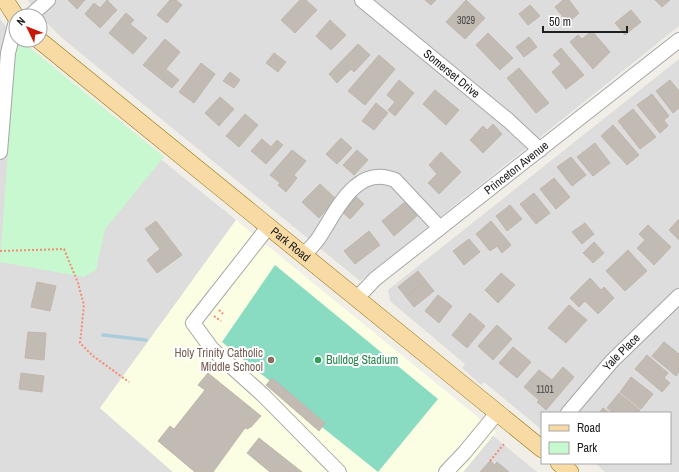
<svg xmlns="http://www.w3.org/2000/svg" width="679" height="472" viewBox="0 0 679 472" font-family="'Archivo Narrow',sans-serif">
<style>
.residential{fill:#dedddd}
.education{fill:#fcfee3}
.park{fill:#c7f8cf}
.pitch{fill:#89dcc2}
.lines{fill:none;stroke-linecap:round;stroke-linejoin:round}
.stream{stroke:#aacddc;stroke-width:3.5}
.building{fill:#c1bbb4;stroke:#c2b6aa}
.minor-casing{stroke:#a7a7a7;stroke-width:16}
.major-casing{stroke:#967206;stroke-width:18}
.path{stroke:#f48c74;stroke-width:2;stroke-dasharray:2 2;stroke-linecap:butt}
.minor{stroke:#fff;stroke-width:14}
.major{stroke:#f8dba4;stroke-width:17}
.education-dot{fill:#8d6e63;stroke:#fff;stroke-width:1.5}
.leisure-dot{fill:#2e9e5b;stroke:#fff;stroke-width:1.5}
.labels{text-anchor:middle;stroke-width:4;stroke-linejoin:round;paint-order:stroke}
.number-label{font-size:10px;fill:#484745}
.street-label{font-size:12px;fill:#202020;stroke:#fff}
.education-label{font-size:12px;fill:#785e54;stroke:#fff;text-anchor:end}
.leisure-label{font-size:12px;fill:#27864d;stroke:#fff;text-anchor:start}
</style>
<rect width="100%" height="100%" fill="#f0eee7"/>
<path class="residential" d="M28,0H679V26L360,281L62,38L42,18Z
M0,19L22,47L236,220L100,408L173,472H0Z
M679,59V472H605L595,463H670V413H542V430L484,382L481,385L462,368L465,364L390,301L388,290Z
M493,436L537,472H463Z"/>
<path class="education" d="M236,220L496,432L463,472H173L100,408Z"/>
<path class="park" d="M24,43L164,157L105,229L96,270L84,277L0,262L15,55L19,45Z"/>
<path class="pitch" d="M275,265L438,399L378,472L322,427L325,423L272,379L270,381L222,342Z"/>
<g class="lines">
<path class="stream" d="M103,335L146,340"/>
</g>
<path class="building" d="M68,0H85L77,9Z
M107,0L117,10L100,28L85,14L94,3L100,8Z
M170,0H176L182,5L167,23L157,15Z
M300,0H306L317,10L295,33L281,20Z
M425,0H436L431,5Z
M466,0L485,18L465,39L446,22Z
M563,0H569L579,13L568,23L555,7Z
M655,0H670L662,7Z
M530,5L540,16L528,25L519,14Z
M631,10L641,22L625,35L615,23Z
M126,13L134,20L130,24L147,38L133,54L109,33Z
M330,20L346,35L331,50L316,36Z
M592,31L610,52L593,69L570,42L578,35L582,39Z
M488,33L513,58L500,70L476,45Z
M529,37L537,47L524,57L516,47Z
M165,39L180,52L166,69L179,80L172,88L143,65Z
M358,44L370,55L354,72L351,69L337,83L329,74Z
M561,48L584,75L566,89L552,72L561,64L553,55Z
M274,53L286,62L278,72L266,63Z
M379,55L395,69L365,105L348,91Z
M201,63L215,74L194,103L179,92Z
M519,68L549,103L536,113L507,78Z
M230,72L240,80L234,88L223,81Z
M399,80L414,93L395,116L388,110L395,102L387,95Z
M670,80L679,91V108L673,113L656,91Z
M435,90L459,110L446,125L423,104Z
M652,94L669,116L664,120L668,126L660,133L637,105Z
M220,97L234,109L219,126L205,113Z
M376,103L388,113L374,130L362,121Z
M633,109L656,137L640,149L618,121Z
M245,114L258,125L239,147L226,136Z
M493,124L502,134L483,153L470,140L483,126L487,130Z
M613,125L639,155L627,165L601,136Z
M341,138L352,148L337,164L326,154Z
M262,139L271,147L277,140L283,145L266,164L251,151Z
M595,143L610,163L593,176L577,157Z
M292,150L306,161L294,175L297,178L286,192L278,185L280,183L270,175Z
M357,150L368,160L354,175L343,165Z
M441,152L461,172L439,194L428,183L437,174L429,165Z
M571,157L586,175L572,186L557,167Z
M554,178L570,197L556,209L540,189Z
M320,184L336,199L319,218L302,202Z
M534,193L550,213L536,224L520,204Z
M353,194L364,204L350,219L339,209Z
M406,201L417,216L394,236L382,221Z
M510,205L522,219L507,231L496,216Z
M679,219V240L669,230Z
M156,221L182,255L157,273L147,260L160,249L145,229Z
M491,221L511,245L502,253L497,246L490,251L476,234Z
M585,223L594,234L582,244L572,232Z
M648,225L671,247L654,265L637,248L645,240L639,234Z
M369,231L380,245L355,264L344,251Z
M469,239L480,252L464,265L453,251Z
M594,242L604,253L593,263L583,253Z
M628,250L647,271L625,291L606,271Z
M418,271L426,281L406,297L398,287Z
M501,273L515,285L498,303L485,290Z
M590,278L601,290L604,287L614,298L598,314L585,301L579,307L570,298Z
M426,281L434,291L414,307L406,297Z
M37,282L56,286L50,311L31,307Z
M438,295L452,306L439,323L425,311Z
M569,305L587,320L566,343L548,328Z
M470,313L485,326L467,348L452,335Z
M497,325L512,339L493,360L478,346Z
M28,332L46,333L44,360L25,358Z
M664,342L679,354V372L676,376L652,356Z
M513,347L531,362L517,378L499,363Z
M647,355L668,373L664,378L670,383L662,392L635,369Z
M563,367L574,377L546,410L537,402L539,400L524,387L539,370L552,380Z
M21,373L44,376L42,392L19,389Z
M208,373L261,416L251,427L247,429L245,428L213,472H195L158,441L170,426L174,429L205,390L198,385Z
M631,377L653,394L641,409L620,392Z
M272,378L325,423L319,431L266,385Z
M619,393L640,410L638,413H614L607,408Z
M603,408L610,413H599Z
M259,438L302,472H270L247,453Z
M490,461L495,465L497,462L509,472H480Z"/>
<g class="lines">
<defs>
<g id="minor">
<path id="s1" d="M362,0L509,121L540,150"/>
<path d="M30,16L48,0"/>
<path d="M0,152L8,53L16,21"/>
<path d="M269,226L193,323L212,349L263,395L339,472"/>
<path d="M304,255C309,249 316,243 320,236C337,210 356,164 395,180L440,228"/>
<path id="s2" d="M357,298L375,279L679,40"/>
<path id="s3" d="M568,413L612,361L679,296"/>
<path d="M446,472L465,452L497,413"/>
</g>
<g id="major">
<path d="M5,0L16,17"/>
<path id="s4" d="M39,40L542,449"/>
<path d="M559,463L570,472"/>
</g>
</defs>
<use href="#minor" class="minor-casing"/>
<use href="#major" class="major-casing"/>
<path class="path" d="M0,251L64,249L78,283L84,305L80,343L93,356L129,382
M219,310L223,314
M214,316L221,321
M490,461L504,444"/>
<use href="#minor" class="minor"/>
<use href="#major" class="major"/>
</g>
<circle class="education-dot" cx="271" cy="360" r="4"/>
<circle class="leisure-dot" cx="318" cy="360" r="4"/>
<g class="labels">
<g class="number-label">
<text x="466" y="24">3029</text>
<text x="545" y="393">1101</text>
</g>
<g class="street-label">
<text dy="4" stroke="none"><textPath href="#s1" startOffset="116">Somerset Drive</textPath></text>
<text dy="4" stroke="none"><textPath href="#s2" startOffset="206">Princeton Avenue</textPath></text>
<text dy="4" stroke="none"><textPath href="#s4" startOffset="324">Park Road</textPath></text>
<text dy="4" stroke="none"><textPath href="#s3" startOffset="81">Yale Place</textPath></text>
</g>
<g class="education-label">
<text x="263" y="357">Holy Trinity Catholic<tspan x="263" dy="14">Middle School</tspan></text>
</g>
<g class="leisure-label">
<text x="326" y="364">Bulldog Stadium</text>
</g>
</g>
<rect x="541" y="412" width="130" height="52" fill="#ffffff" stroke="#a6a6a6"/>
<rect x="549" y="425" width="20" height="6" fill="#f8dba4" stroke="#a6a6a6"/>
<text x="577" y="432" font-size="12" fill="#202020">Road</text>
<rect x="549" y="442" width="20" height="12" fill="#c7f8cf" stroke="#a6a6a6"/>
<text x="577" y="452" font-size="12" fill="#202020">Park</text>
<g transform="translate(28 28) rotate(313)"><circle r="19" fill="#ffffff" stroke="#a6a6a6"/>
<path d="M0-3L7 15L0 10L-7 15Z" fill="#c81808"/>
<text y="-6" font-size="11" font-weight="bold" text-anchor="middle" fill="#202020">N</text>
</g>
<path d="M543 26v6h84v-6" fill="none" stroke="#202020" stroke-width="2"/>
<text x="549" y="26" font-size="12" fill="#202020" stroke="#ffffff" stroke-width="3" paint-order="stroke">50 m</text>
</svg>
